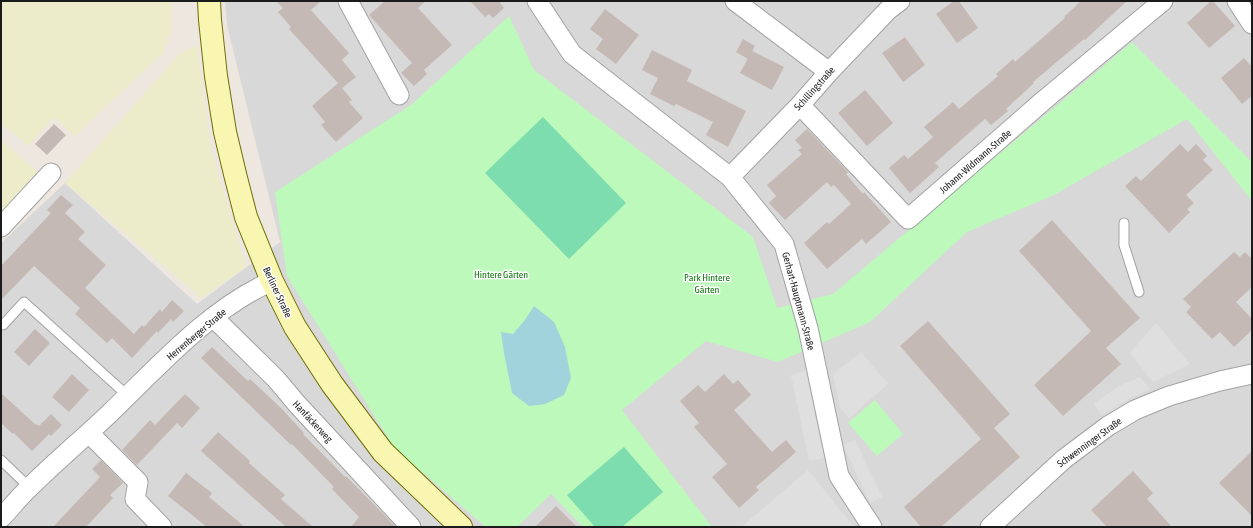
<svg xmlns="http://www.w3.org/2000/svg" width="1253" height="528" viewBox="0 0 1253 528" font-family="'Asap Condensed',sans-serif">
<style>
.residential{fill:#d9d8d8}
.farmland{fill:#ecebca}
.park{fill:#bcf9bb}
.pitch{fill:#7dddaf}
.parking{fill:#dfdfdf}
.water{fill:#a0d3db}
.building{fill:#c4b9b4}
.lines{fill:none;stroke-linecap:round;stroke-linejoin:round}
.service-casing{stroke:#a2a2a2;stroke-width:11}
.minor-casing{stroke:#a2a2a2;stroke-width:21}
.secondary-casing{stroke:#6d6f05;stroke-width:24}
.service{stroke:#fff;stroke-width:9}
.minor{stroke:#fff;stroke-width:19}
.secondary{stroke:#f9f6b2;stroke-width:22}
.labels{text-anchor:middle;stroke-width:3;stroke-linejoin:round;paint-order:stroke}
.street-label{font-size:10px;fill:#1b1b1b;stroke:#fff}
.park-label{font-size:10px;fill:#0c760b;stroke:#fff}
</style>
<rect width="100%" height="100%" fill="#ede7e0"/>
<path class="residential" d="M225,1H1252V527H1V243L65,183L197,304L280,242L227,25Z"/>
<path class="farmland" d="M1,1H171V32L163,53L75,136L54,117L28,146L1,123Z
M197,45L211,149L246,267L202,298L65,183L180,53Z
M1,140L42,176L1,219Z"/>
<path class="park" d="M509,16L534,70L753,237L777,308L833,294L1132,42L1252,162V201L1187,119L1054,195L967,232L870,322L778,362L706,341L622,410L712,527H583L551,494L517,527H486L395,449L287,276L275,192L411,105Z
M875,400L903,434L877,456L848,423Z"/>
<path class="pitch" d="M543,117L626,203L569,259L485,173Z
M624,447L663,492L622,527H595L567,495Z"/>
<path class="parking" d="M1156,323L1190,364L1153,382L1130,353Z
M861,352L888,384L849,418L840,408L833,374Z
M806,371L824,458L809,461L791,375Z
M1140,377L1150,389L1127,400L1102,415L1093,404L1119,386Z
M855,440L882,497L870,503L843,445Z
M808,470L854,527H741Z"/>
<path class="water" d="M534,306L554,322L565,347L571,378L564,395L545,404L529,406L512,393L504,353L501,332L513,334L525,320Z"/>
<path class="building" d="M276,1H321L311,10L349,53L342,60L356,77L342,88L352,100L349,102L363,118L336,142L321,125L325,122L312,106L338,83L289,29L291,27L278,12L283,8Z
M385,1H426L418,8L452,45L424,70L427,74L414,86L401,73L412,63L369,15Z
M470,1H502L500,3L504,8L493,18L489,14L485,17Z
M954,1H959L978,28L957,43L936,14Z
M1081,1H1127L1085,40L1084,39L1033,82L1034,83L1006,109L1008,111L991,125L985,119L935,163L939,167L910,193L889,168L904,155L908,159L933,137L924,127L953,102L959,109L998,76L996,74L1013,59L1015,62L1065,18L1064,17Z
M1211,1H1213L1235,26L1209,48L1187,23Z
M605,9L639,35L616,64L596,49L603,39L590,29Z
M905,37L925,65L903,82L882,53Z
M743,39L755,46L748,59L736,52Z
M652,50L692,70L687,81L746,111L728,147L706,135L713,122L676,104L674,106L650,94L658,78L642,70Z
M752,51L784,67L772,90L740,73Z
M1244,58L1252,67V96L1242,104L1221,78Z
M865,90L893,123L867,146L838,113Z
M54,124L66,135L47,155L35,144Z
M807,129L848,172L846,174L863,194L864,192L891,222L866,244L862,239L827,269L804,243L827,222L829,224L851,204L834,185L831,187L827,182L785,220L769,203L776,196L767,185L802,154L798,150L802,148L795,140Z
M1180,144L1188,152L1196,144L1207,156L1203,160L1213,170L1186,195L1194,203L1187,209L1190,212L1169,233L1125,186L1136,176L1141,181Z
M61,195L73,205L65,213L85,232L78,239L106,265L85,288L134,334L142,325L144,327L160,309L162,312L172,300L184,311L173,322L171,319L158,333L157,331L132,358L112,338L107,343L75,314L80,308L34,266L1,300V266L51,213L47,210Z
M1052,220L1140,318L1106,348L1121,364L1063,416L1034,385L1091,331L1019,251Z
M1234,252L1240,257L1245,252L1252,259V287L1236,302L1252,319V330L1234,347L1220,332L1212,339L1186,312L1191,307L1183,299Z
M928,321L1010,414L994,428L1020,457L941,527H921L904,507L981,439L900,346Z
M35,329L50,343L29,366L14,352Z
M212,347L248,381L250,379L281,408L304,433L303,434L345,477L346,476L396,527H351L359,517L332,489L334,487L292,444L291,445L201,358Z
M72,374L89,390L69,412L52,397Z
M724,374L733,384L738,380L751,395L734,410L772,452L786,440L796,452L756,487L759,490L739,508L712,477L727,464L694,427L699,423L680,401L698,385L705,392Z
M1,393L36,425L37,424L39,426L51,414L62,425L51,436L49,434L32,451L14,433L13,434L1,423Z
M185,394L200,408L182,428L177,423L137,465L122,450L150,420L155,425Z
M218,432L250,461L249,463L285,495L281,499L313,527H286L201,451Z
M1252,451V516L1219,483Z
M101,460L123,483L110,495L113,498L86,527H53L100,477L92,469Z
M1133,471L1153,493L1147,499L1172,527H1107L1091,510Z
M186,473L212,493L209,497L245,527H207L168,496Z
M556,506L577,527H535Z"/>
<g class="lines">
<defs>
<path id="service" d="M1124,223V245L1139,292
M3,325L24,302L128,396
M1,460L29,487"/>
<path id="minor" d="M348,1L399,95
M537,1L572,54L730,177L784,244L808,328L839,476L872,527
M735,1L829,72
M1237,1L1252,24
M800,105L908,219L1043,101L1163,1
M730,177L800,105L829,72L888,10L900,1
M1,227L51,173
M213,317L276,379L297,404L411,527
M89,433L138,482L135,499L162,527
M1,518C11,508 20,496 30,487C56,461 84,438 110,413C160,365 208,310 272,281
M990,527L1064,459L1108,426L1135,410L1169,396L1220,381L1252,374"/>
<path id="secondary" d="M209,1L210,20L216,76L225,132L235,174L246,217L272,281L295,327L332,384L383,452L461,527"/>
</defs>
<use href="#service" class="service-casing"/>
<use href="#minor" class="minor-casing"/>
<use href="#secondary" class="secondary-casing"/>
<use href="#service" class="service"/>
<use href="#minor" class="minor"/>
<use href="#secondary" class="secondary"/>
</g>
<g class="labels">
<g class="street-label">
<text transform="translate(814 88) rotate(-48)" y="4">Schillingstraße</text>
<text transform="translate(975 161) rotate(-41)" y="4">Johann-Widmann-Straße</text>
<text transform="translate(278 292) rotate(65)" y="4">Berliner Straße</text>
<text transform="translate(799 301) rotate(75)" y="4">Gerhart-Hauptmann-Straße</text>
<text transform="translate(196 334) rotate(-40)" y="4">Herrenberger Straße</text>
<text transform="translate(313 421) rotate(47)" y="4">Hanfäckerweg</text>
<text transform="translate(1089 442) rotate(-36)" y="4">Schwenninger Straße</text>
</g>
<g class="park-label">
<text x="501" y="278">Hintere Gärten</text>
<text x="707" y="281">Park Hintere<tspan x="707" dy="12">Gärten</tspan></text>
</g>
</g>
<rect width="1253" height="528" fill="none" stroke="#1b1b1b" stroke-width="4"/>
</svg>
